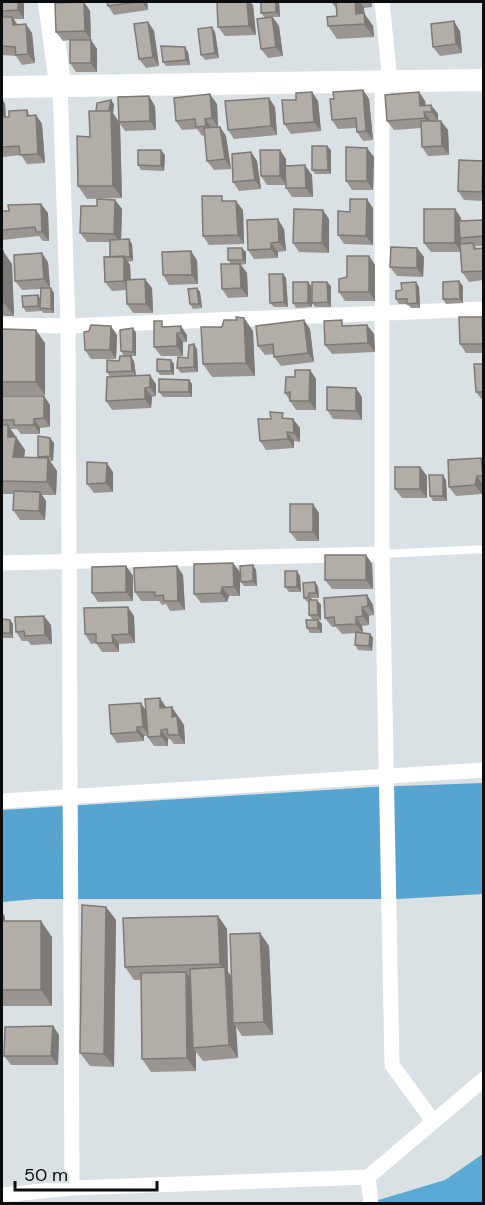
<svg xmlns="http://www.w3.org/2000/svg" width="485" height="1205" viewBox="0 0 485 1205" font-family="'DM Sans',sans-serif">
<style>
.forest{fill:#57a4d0}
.water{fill:#5ca9d5}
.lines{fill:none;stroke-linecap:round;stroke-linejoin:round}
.lane{stroke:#fff;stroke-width:8}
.street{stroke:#fff;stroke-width:15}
.secondary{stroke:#fff;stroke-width:22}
.wall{fill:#9a9590}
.shaded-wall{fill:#7d7976}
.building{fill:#b3ada8;stroke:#7d7976;stroke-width:1.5}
</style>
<rect width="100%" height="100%" fill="#dae1e5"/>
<path class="forest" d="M483,783V894L398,899H36L2,902V810L373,787Z"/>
<path class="water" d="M483,1154V1203L365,1204L445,1180Z"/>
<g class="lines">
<path class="lane" d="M382,554L484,549"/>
<path class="street" d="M382,2L390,81
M382,81V554L392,1065L433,1121
M60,84L68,326L72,1188
M2,325L68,326L484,309
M2,563L382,554
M2,801L484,770
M368,1177L371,1204
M2,1195L72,1188L368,1177L484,1079"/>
<path class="secondary" d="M49,2L60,84
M2,87L484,80"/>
</g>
<path class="wall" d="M2,2H22L24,4V19H14L18,25L32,33L35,63L22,65L16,56L3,55L2,53Z
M84,2L90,11L91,40H81L97,49V72H76L70,63V40L63,41L56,32Z
M107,2H147L148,10L114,15L108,6Z
M217,2H250L253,5L256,35L225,36L218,27Z
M279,2L280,17H273L279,26L283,56L268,58L261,49L265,18L261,13Z
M331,2H372V7L364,8V13L373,26L374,37L337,39L328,26L337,16V9Z
M148,22L154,31L159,66L146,68L139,59Z
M212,27L215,32L219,58L205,60L201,55Z
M460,31L462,53L440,56L433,47Z
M188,52L190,65L166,66L163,62Z
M363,90L369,99L373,140L363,141L357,132L356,128L338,129L332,120L334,99Z
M312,92L318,101L321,131L291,134L284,124Z
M419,92L425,101L426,105H431L438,114V121L448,130L449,155L428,156L422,147L421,128L394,130L387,121Z
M269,98L275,107L277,135L234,139L228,130Z
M2,99L5,104L6,117H9L27,110L30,116L36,115L42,124L45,163L27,164L21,155L2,157Z
M114,104L113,113L119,122L155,106L156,130L125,131L120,124L122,198L87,199L78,186L96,111Z
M217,104L218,127H220L226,136L231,169L214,170L207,161L205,135L202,136L197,129L182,130L176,121Z
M367,148L374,157L373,190H352L346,181Z
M280,150L286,159V166L312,175L313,197H292L286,188V185H267L261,176Z
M331,150V174H315L312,170Z
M251,152L257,161L261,189L239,191L233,182Z
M165,155L164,171L141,170L138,165Z
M483,161V201L464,200L458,191Z
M115,200L122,209L121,240L132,244L133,261L128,262L130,265L131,279L152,288L153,313H133L127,304V290L112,291L105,282L110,257V242H87L80,233L97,206Z
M226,201L243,210L244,244L209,245L203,236Z
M41,204L48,213L49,241H43L39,236L2,240V211H9Z
M373,208V245L344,244L338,235L350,212Z
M455,209L461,218V221L483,220V246H475L477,248H483V280L469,282L462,272L460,252H431L424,243Z
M329,219V253L299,252L293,243Z
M284,229L286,251L278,252V258L254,259L248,250Z
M417,248L424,257L423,277L397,276L390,267Z
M2,251L12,264L14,316H4L2,313Z
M246,252V264L241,265L247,273L248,297L228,298L222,289L231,264L228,260Z
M369,256L375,265V301H345L339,292Z
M197,260L198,284L169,285L163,275Z
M48,262L50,288L54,293V313H43L42,311L26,312L23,307L40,299L41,289L22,290L15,281Z
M283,274L286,278L288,307H274L270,303Z
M308,282L311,286L312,307L296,308L293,303Z
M416,282L419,287L420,308H411L407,304H399L396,299L402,290Z
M331,286V307H315L312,303Z
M463,286V303L446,304L443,299Z
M197,288L200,292L202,308L193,309L190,304Z
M244,318L253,331L255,376L212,377L203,364L222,327Z
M483,319V353H466L460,344Z
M367,325L374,334L375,352L332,354L325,345L346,326Z
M166,327L187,335V342H183V356H161L154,347Z
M133,328L136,333V356H124L121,351Z
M2,329L45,343V395H2Z
M310,329L314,362L281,366L274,357V354L265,355L258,346Z
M89,331L117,335L116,359H91L85,350Z
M197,349L198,372L181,373L177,368Z
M171,360L174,364V375H160L157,371Z
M119,361H134L136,376L110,377L107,372Z
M483,364V401L476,392Z
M310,370L316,379V410H296L285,393L295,377Z
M189,380L192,384V397H163L159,392Z
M156,384V396L152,397L151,408L112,410L106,401Z
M2,396H44L50,405V427L40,428V434H21L17,429H10L25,450L24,458H39L38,457L50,438L54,443L53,461H50L57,471L56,495H42L46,501L45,520H20L13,510L14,494H2Z
M362,397V420L333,419L327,410Z
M287,419H293L300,428V442L294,441V448L266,450L260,441Z
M483,461V485L482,494L456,496L449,487Z
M420,467L427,476V498H402L395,489Z
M113,472V492L94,493L87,484Z
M446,480L447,501H433L430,496Z
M319,513V541H297L290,532Z
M366,555L372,564L373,589H332L325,580Z
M253,565L256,570L257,586H244L241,582Z
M126,566L133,576V601L98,602L92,593Z
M177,566L183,575L185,610L170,611L166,604L162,605L159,601H141L135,592Z
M240,572V596H229L227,602L201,603L194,594Z
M300,576L301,592H289L285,587Z
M315,582L318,587L319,598H312V600H317L321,605V620H318L322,624V633H310L307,628L313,620L309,615V602H307L304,598Z
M367,595L373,605L374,615L369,616V625L362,626L363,633L370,634L373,638L372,651L358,650L355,645L356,633L342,634L336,627H332L325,618Z
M134,616L135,643L119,644V652H102L96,643L91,644L85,634Z
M2,619L10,620L13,624V638H2Z
M51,625L52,644L31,645L28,641H22L16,632Z
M166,708L178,717L184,725L185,744H174L170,739H168V746H154L147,736H144V741L117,743L111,734L146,711Z
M106,907L116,920L114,1067L90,1066L80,1053Z
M2,912L5,917V921L52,937V1006H2Z
M218,916L227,929L228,972L231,976L260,933L269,946L273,1035L242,1036L236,1027L238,1058L203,1061L196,1052V1071L151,1072L142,1059L141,980H134L125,967Z
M53,1026L59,1035L58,1065H11L4,1056Z"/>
<path class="shaded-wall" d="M18,2H22L24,4V19L18,10Z
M84,2L90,11L91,40L85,31Z
M142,2H147L148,10Z
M247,2H250L253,5L256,35L249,26Z
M276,2H279L280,17L276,12Z
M355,2H360L364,8L365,21L364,13L373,26L374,37L356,14Z
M12,17L18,26L13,25Z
M272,17L279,26L283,56L276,47Z
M454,21L460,31L462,53L456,44Z
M148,22L154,31L159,66L153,57Z
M26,24L32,33L35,63L28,54Z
M212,27L215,32L219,58L215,53Z
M91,40L97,49V72L91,63Z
M185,47L188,52L190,65L186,60Z
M363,90L369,99L373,140L366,131Z
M312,92L318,101L321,131L314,122Z
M419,92L425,101L426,112H424L431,121V127L425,118L420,106Z
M210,94L217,104L218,127L212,118Z
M149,96L155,106L156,130L150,121Z
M269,98L275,107L277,135L271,126Z
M2,99L5,104L6,121L3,116Z
M111,100L114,104L113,113L120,124L122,198L113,186L108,114Z
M431,105L438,114V121L432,112Z
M36,115L42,124L45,163L38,154Z
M205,119L212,128V135L206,126Z
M441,121L448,130L449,155L442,146Z
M220,127L226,136L231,169L225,159Z
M327,146L331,150V174L328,170Z
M367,148L374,157L373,190L367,181Z
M161,150L165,155L164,171L161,166Z
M280,150L286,159L287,185L280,176Z
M251,152L257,161L261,189L255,180Z
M305,165L312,175L313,197L306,188Z
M367,199L373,208V245L366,236Z
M115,200L122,209L121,243L114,234Z
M236,201L243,210L244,244L238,235Z
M41,204L48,213L49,241L42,232Z
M455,209L461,218V237L460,238L461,240V252L455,243Z
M323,210L329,219V253L322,243Z
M278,219L284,229L286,251L279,242Z
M129,239L132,244L133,261L130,257Z
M271,243L278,252V258L271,249Z
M242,248L246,252V264L243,260Z
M417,248L424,257L423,277L417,268Z
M3,251L12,264L14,316L4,303Z
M191,251L197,260L198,284L192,275Z
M42,253L48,262L50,288L44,279Z
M124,256L130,265L131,290L124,281Z
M369,256L375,265V301L369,292Z
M240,264L247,273L248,297L241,288Z
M283,274L286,278L288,307L284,302Z
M145,279L152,288L153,313L146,304Z
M459,281L463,286V303L460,299Z
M308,282L311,286L312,307L308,303Z
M327,282L331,286V307L328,302Z
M416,282L419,287L420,308L417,303Z
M51,288L54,293V313L51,309Z
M197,288L200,292L202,308L199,304Z
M38,295L41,300L40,308L42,311L38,306Z
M244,318L253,331L255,376L246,363Z
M304,320L310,329L314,362L308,353Z
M367,325L374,334L375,352L368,343Z
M111,326L117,335L116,359L110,350Z
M181,326L187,335V342L181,333Z
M133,328L136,333V356L133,352Z
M36,330L45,343V395L36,382Z
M177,333L183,342V356L177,346Z
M194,344L197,349L198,372L194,367Z
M131,356L134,361L136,376L132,371Z
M171,360L174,364V375L171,371Z
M310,370L316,379V410L309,401Z
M150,375L156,384V396L150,387Z
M189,380L192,384V397L189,392Z
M145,388L152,397L151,408L145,399Z
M356,388L362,397V420L356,411Z
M44,396L50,405V427L44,418Z
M34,419L40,428V434L34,425Z
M293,419L300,428V442L294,433Z
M8,425L25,450L22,470L13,457L8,437Z
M287,432L294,441V448L288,439Z
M50,438L54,443L53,461L50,456Z
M48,458L57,471L56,495L47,482Z
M481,458L483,461V477V476Z
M107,463L113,472V492L106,483Z
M420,467L427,476V498L420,489Z
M443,475L446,480L447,501L443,496Z
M477,476L483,485L482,494L475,485Z
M40,492L46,501L45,520L39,511Z
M313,504L319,513V541L313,532Z
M366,555L372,564L373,589L366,580Z
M233,563L240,572V596L234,587Z
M253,565L256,570L257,586L253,581Z
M126,566L133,576V601L126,592Z
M177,566L183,575L185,610L178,601Z
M297,571L300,576L301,592L297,587Z
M315,582L318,587L319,598L316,593Z
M222,587L229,596L227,602L221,593Z
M367,595L373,605L374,615L368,606Z
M317,600L321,605V620L318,615Z
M128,607L134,616L135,643L129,634Z
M362,607L369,616V625L363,616Z
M44,616L51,625L52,644L45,635Z
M356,617L362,626L363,633L356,624Z
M10,620L13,624V638L10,633Z
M318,620L322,624V633L318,628Z
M370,634L373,638L372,651L369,646Z
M112,635L119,644V652L113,643Z
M160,698L166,707L160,708Z
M141,703L147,712L149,736L143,727Z
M172,707L184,725L185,744L179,735L172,717Z
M137,727L144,736V741L137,732Z
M161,730L168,739V746L161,736Z
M106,907L116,920L114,1067L104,1054Z
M2,912L5,917V937L2,933Z
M218,916L227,929L228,972L234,980L233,1023L236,1027L238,1058L229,1045L225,973L220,964Z
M41,921L52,937V1006L41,990Z
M260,933L269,946L273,1035L264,1022Z
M186,972L195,985L193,1048L196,1052V1071L187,1058Z
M53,1026L59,1035L58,1065L51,1056Z"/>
<path class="building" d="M2,2H18V10L2,11Z
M84,2L85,31L56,32L55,3Z
M107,2H138L108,6Z
M217,2H247L249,26L218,27Z
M261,2H276V12L261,13Z
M336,2H355L356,14L364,13L365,24L328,26L327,17L337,16Z
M2,17H12L13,25L26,24L28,54L16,55L15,47L2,46Z
M272,17L276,47L261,49L257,19Z
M454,21L456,44L433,47L431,24Z
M148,22L153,57L139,59L134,24Z
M212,27L215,53L201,55L198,29Z
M70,40H91V63H70Z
M161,46L185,47L186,60L163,62Z
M363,90L366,131L357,132L356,118L332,120L330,99H334L333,92Z
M312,92L314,122L284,124L282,100H296V93Z
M419,92L420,106L431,105L432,112H424L425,118L387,121L385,95Z
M210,94L212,118L205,119L206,126L196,127L195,119L176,121L174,98Z
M149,96L150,121L119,122L118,97Z
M269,98L271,126L228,130L225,101Z
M2,99L3,116H2Z
M111,100L109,111H96L97,103Z
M27,110V116L36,115L38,154L20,155L19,146L2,147V117H9V111Z
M89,111H111L113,186H78L77,136L90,137Z
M421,121H441L442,146L422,147Z
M220,127L225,159L207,161L204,128Z
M312,146H327L328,170H312Z
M346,147L367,148V181H346Z
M138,150H161V166L138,165Z
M260,150H280V176H261Z
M251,152L255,180L233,182L232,154Z
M459,160L483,161L482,192L458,191Z
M305,165L306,188H286L285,166Z
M202,196H222V201H236L238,235L203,236Z
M97,199L115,200L114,234L80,233L81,206H97Z
M350,199H367L366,236L338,235V211L350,212Z
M41,204L42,232H36L35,227L2,230V211H9L8,205Z
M294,209L323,210L322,243H293Z
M424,209H455V243H424Z
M278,219L279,242L271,243V249L248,250L247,220Z
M483,220V236L460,238L459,221Z
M129,239L130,257H110V240Z
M473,243L474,249L483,248V271L462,272L460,244Z
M391,247L417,248V268L390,267Z
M228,248H242L243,260H228Z
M2,251H3L4,303H2Z
M191,251L192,275H163L162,252Z
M42,253L44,279L15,281L14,255Z
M124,256V281L105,282L104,257Z
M347,256H369V292H339V279L347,277Z
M221,264H240L241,288L222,289Z
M269,274H283L284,302L270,303Z
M145,279L146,304H127L126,280Z
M459,281L460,299H443V282Z
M293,282H308V303H293Z
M312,282H327L328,302L312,303Z
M416,282L417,303L407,304V299H396V291L402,290L401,283Z
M41,288H51V309L40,308Z
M197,288L199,304H190L188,289Z
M38,295V306L23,307L22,296Z
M236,317L244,318L246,363L203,364L201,327H222L224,320H237Z
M459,317H482L483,344H460Z
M304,320L308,353L274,357L273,344L258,346L256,326Z
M342,320V326L367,325L368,343L325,345L324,321Z
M154,321H162V327L181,326V333H177V346L154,347Z
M91,325L111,326L110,350H85L84,332L89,331Z
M133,328V352L121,351L120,330Z
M2,329L36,330V382H2Z
M194,344V367L177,368L178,357L188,358L189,345Z
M120,356H131L132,371L107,372V360L119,361Z
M157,359L171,360V371H157Z
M474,364H483V392H476Z
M295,370H310L309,401H290V392L285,393L286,377H295Z
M150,375V387L145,388V399L106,401L107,377Z
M159,379L189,380V392H159Z
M327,387L356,388V411L327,410Z
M2,396H44V418L34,419V425H14V420H2Z
M270,412L283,413L282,418L293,419L294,433L287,432L288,439L260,441L258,419H271Z
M2,425H8V437H16L13,457L48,458L47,482L2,481Z
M38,436L50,438V456L38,457Z
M481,458L483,476H477L475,485L449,487L448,460Z
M87,462L107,463L106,483L87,484Z
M395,467H420V489H395Z
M429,475H443V496H430Z
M14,491L40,492L39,511L13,510Z
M290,504H313V532H290Z
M325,555H366V580H325Z
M233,563L234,587H222L221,593L194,594V564Z
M253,565V581L241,582L240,566Z
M126,566V592L92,593V567Z
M177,566L178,601H164L163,595L155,596V592H135L134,568Z
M285,571H297V587H285Z
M315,582L316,593H309V597L304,598L303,583Z
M367,595L368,606L362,607L363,616L356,617V624L335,625L334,617L325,618L324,598Z
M309,600H317L318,615H309Z
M128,607L129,634L112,635L113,643H96V634H85L84,608Z
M44,616L45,635L25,636L24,631L16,632L15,617Z
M2,619L10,620V633H2Z
M306,620H318V628H307Z
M356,632L370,634L369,646L355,645Z
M160,698V708L172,707V717L177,716L179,735H168L167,729L161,730V736L148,737L145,699Z
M141,703L143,727H137V732L111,734L109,705Z
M82,905L106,907L104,1054L80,1053Z
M218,916L220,964L125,967L123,918Z
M2,921H41V990H2Z
M260,933L264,1022L233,1023L230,934Z
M225,967L229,1045L193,1048L190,969Z
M186,972L187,1058L142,1059L141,973Z
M53,1026L51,1056H4L5,1027Z"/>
<rect width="485" height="1205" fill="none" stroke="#0a0c0e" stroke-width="6"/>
<path d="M15 1181v9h142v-9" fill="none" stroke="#0a0c0e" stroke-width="3"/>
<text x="24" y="1181" font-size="18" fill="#0a0c0e" stroke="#dae1e5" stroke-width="4.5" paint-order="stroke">50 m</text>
</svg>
